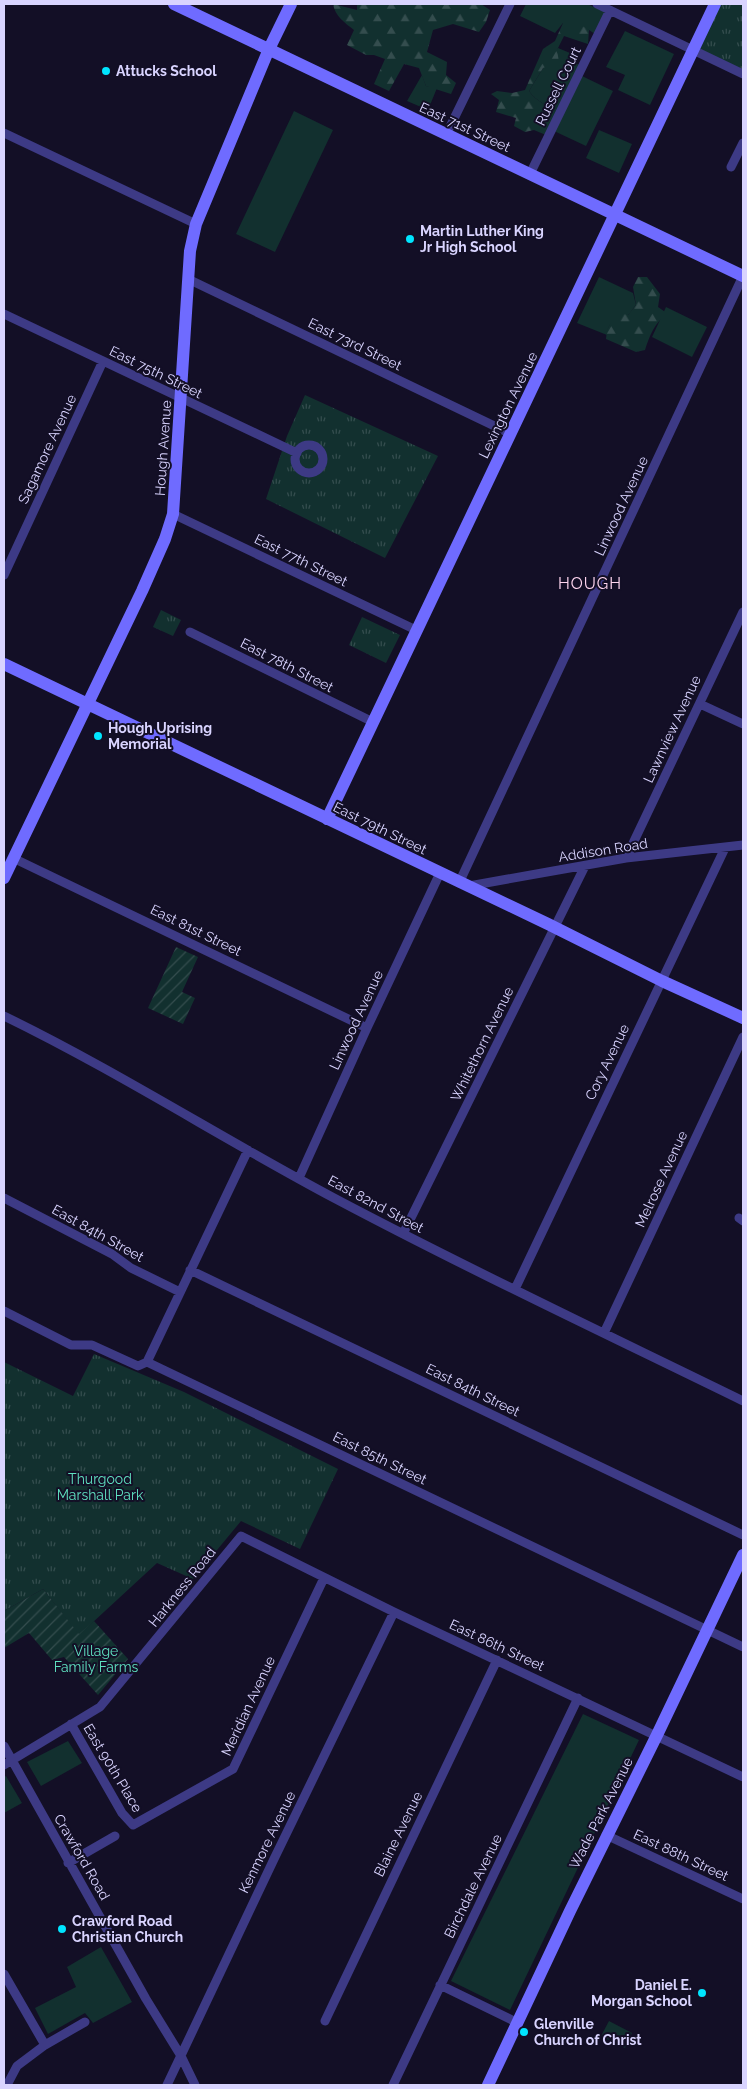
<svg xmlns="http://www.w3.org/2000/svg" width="747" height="2089" viewBox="0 0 747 2089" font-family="Raleway,sans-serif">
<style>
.grass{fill:#12302f}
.forest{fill:url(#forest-firs)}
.park{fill:url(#park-tufts)}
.garden{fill:url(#garden-furrows)}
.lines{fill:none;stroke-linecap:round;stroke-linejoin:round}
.street{stroke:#3d3a85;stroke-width:9}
.secondary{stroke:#6f6bff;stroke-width:12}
.poi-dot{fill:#00e5ff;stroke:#130f26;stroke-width:2}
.labels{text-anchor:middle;stroke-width:4;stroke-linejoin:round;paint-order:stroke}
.poi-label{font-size:14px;font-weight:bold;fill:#d9d4ff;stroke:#130f26;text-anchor:start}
.street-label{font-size:14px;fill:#d9d4ff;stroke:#130f26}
.park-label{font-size:14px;fill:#5fe0c0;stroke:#130f26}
.quarter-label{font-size:16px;letter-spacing:1px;fill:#ffd6f0;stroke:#130f26}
</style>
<defs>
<pattern id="forest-firs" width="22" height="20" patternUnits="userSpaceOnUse" patternTransform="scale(1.25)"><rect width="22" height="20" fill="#12302f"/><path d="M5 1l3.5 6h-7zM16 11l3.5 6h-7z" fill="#344d4e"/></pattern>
<pattern id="park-tufts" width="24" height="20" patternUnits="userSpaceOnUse" patternTransform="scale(1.25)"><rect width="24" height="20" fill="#12302f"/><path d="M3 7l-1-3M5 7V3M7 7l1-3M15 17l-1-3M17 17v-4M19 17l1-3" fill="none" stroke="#344d4e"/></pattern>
<pattern id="garden-furrows" width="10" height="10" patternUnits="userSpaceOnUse" patternTransform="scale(1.25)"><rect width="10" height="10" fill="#12302f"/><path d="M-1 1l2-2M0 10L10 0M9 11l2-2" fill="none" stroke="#344d4e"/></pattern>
</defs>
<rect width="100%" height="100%" fill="#130f26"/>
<path class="grass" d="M526,4H587L605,12L595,34L589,30L563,23L555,33L520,16Z
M625,31L674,54L650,105L618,90L625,75L606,67Z
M558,48L570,53L572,60L579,65L556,112C547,104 536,102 529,91L543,68Z
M422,75L426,86L437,88L428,110L407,101Z
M582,76L613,91L586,146L554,131Z
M294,111L333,130L275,252L236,234Z
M599,130L632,144L619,173L586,158Z
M599,277L633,293L636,305C633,308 631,312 629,314C620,323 608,317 607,335L577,323Z
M666,307L707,327L692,357L652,337Z
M583,1714L639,1740L510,2010L451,1981Z
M68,1741L82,1763L41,1786L27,1762Z
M6,1776L22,1803L4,1813V1777Z
M101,1947L132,2002L93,2023L85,2013L48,2034L35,2008L76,1987L67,1967Z
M609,2021L632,2033L625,2048L601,2036Z"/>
<path class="forest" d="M333,4L357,10V4H481L490,10L486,22L479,32L453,24L433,30L427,52L447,62L446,75L456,83L451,94L426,86L419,68L404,64L389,91L374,84L385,59L374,55H366L347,45L354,30C345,23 335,16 333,4Z
M577,22L589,30L588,44L564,36L557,50L559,62L543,68L529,91C536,102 547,104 556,112L546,135L534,130L525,132L514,126L516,118L496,112L499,100L491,94L497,91L512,93L525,90L543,49L555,41L563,23Z
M638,277H647L660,294L658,307L668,314C655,321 649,337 645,350L636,352L606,339L607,330L616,312L628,315L636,305L633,287Z"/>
<path class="park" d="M715,4H743V74L700,54L697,42Z
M305,395L438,456L385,558L266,499L287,436Z
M161,610L181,620L173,636L153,627Z
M362,617L400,635L386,663L349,645Z
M94,1354L184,1392L338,1469L300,1549L241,1521L193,1579L157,1563L79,1635L43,1589L4,1611V1362L73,1396Z"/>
<path class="garden" d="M176,947L198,957L182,992L195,998L183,1024L148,1008Z
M43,1589L79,1634L94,1621L128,1659L98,1695L64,1657L52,1660L29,1633L4,1648V1611Z"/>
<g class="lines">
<path class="street" d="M597,4L743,74
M4,133L196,224
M446,135L510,4
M731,167L743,143
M530,174L610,10
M188,279L511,434
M4,314L297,453
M295 459a14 14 0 1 1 28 0a14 14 0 1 1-28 0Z
M173,514L416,630
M4,575L103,361
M190,632L373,722
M700,704L743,724
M13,858L367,1028
M626,858L743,612
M459,883L743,276
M469,886L626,858L743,845
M4,1016C117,1071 223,1139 334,1198C468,1269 606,1334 743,1401
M299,1178L367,1028L440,873
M4,1198L112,1254L131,1268L180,1292
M739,1218L743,1221
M403,1234L585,866
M190,1270L743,1535
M515,1289L725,848
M4,1311L71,1345H92L138,1366L147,1362L743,1647
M604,1333L743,1037
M147,1362L248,1150
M71,1724L122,1813L133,1825L233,1769L324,1578
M4,1746L146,1999L181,2056L195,2085
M4,1765L100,1707L241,1536L394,1612L743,1777
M606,1835L743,1899
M68,1863L115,1836
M4,1974L45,2045
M440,1985L518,2023
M325,2021L497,1660
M7,2085L17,2066L45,2045L85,2022
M167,2085L274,1859L394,1612
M393,2085L578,1698"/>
<path class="secondary" d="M174,4L743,276
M4,664L548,924L662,981L743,1018
M327,819L715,4
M4,878L142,591L165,539L173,514L190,251L196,224L269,49L291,4
M488,2085L570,1911L657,1735L743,1555"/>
</g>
<g class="poi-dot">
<circle cx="106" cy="71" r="5"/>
<circle cx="410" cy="239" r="5"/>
<circle cx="98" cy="736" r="5"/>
<circle cx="62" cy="1929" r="5"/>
<circle cx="702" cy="1993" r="5"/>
<circle cx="524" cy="2032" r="5"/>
</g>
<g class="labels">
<g class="poi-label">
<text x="116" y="76">Attucks School</text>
<text x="420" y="236">Martin Luther King<tspan x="420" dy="16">Jr High School</tspan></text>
<text x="108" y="733">Hough Uprising<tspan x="108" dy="16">Memorial</tspan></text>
<text x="72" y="1926">Crawford Road<tspan x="72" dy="16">Christian Church</tspan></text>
<text x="692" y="1990" text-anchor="end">Daniel E.<tspan x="692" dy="16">Morgan School</tspan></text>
<text x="534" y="2029">Glenville<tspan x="534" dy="16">Church of Christ</tspan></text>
</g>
<g class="street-label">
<text transform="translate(558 86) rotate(-64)" y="5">Russell Court</text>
<text transform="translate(465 127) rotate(25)" y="5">East 71st Street</text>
<text transform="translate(355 344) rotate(26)" y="5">East 73rd Street</text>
<text transform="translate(156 372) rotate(26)" y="5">East 75th Street</text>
<text transform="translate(508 405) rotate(-64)" y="5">Lexington Avenue</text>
<text transform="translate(163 448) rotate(-86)" y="5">Hough Avenue</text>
<text transform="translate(47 449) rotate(-65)" y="5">Sagamore Avenue</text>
<text transform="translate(621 506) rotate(-65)" y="5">Linwood Avenue</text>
<text transform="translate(301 560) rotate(26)" y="5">East 77th Street</text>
<text transform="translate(287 665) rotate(27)" y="5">East 78th Street</text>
<text transform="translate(672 729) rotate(-65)" y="5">Lawnview Avenue</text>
<text transform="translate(380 828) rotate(26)" y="5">East 79th Street</text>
<text transform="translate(603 850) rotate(-9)" y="5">Addison Road</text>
<text transform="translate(196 930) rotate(26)" y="5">East 81st Street</text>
<text transform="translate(356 1020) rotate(-65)" y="5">Linwood Avenue</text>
<text transform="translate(482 1044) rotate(-64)" y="5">Whitethorn Avenue</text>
<text transform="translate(607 1062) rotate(-64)" y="5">Cory Avenue</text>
<text transform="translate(661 1179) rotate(-65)" y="5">Melrose Avenue</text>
<text transform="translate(376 1204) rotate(28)" y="5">East 82nd Street</text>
<text transform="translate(98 1233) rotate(29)" y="5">East 84th Street</text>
<text transform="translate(473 1390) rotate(26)" y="5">East 84th Street</text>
<text transform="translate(380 1458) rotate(26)" y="5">East 85th Street</text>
<text transform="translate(182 1587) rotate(-51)" y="5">Harkness Road</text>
<text transform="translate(497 1645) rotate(25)" y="5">East 86th Street</text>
<text transform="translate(248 1706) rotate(-65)" y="5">Meridian Avenue</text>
<text transform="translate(113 1768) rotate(59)" y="5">East 90th Place</text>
<text transform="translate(601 1813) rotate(-63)" y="5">Wade Park Avenue</text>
<text transform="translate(398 1834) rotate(-64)" y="5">Blaine Avenue</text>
<text transform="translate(267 1842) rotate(-64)" y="5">Kenmore Avenue</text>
<text transform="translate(681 1855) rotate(25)" y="5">East 88th Street</text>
<text transform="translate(82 1857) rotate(60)" y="5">Crawford Road</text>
<text transform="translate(473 1886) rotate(-64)" y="5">Birchdale Avenue</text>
</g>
<g class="park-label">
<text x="100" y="1484">Thurgood<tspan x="100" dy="16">Marshall Park</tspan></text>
<text x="96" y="1656">Village<tspan x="96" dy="16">Family Farms</tspan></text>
</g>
<g class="quarter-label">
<text x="590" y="589">HOUGH</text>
</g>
</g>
<rect width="747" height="2089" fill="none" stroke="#d9d4ff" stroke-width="10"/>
</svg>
